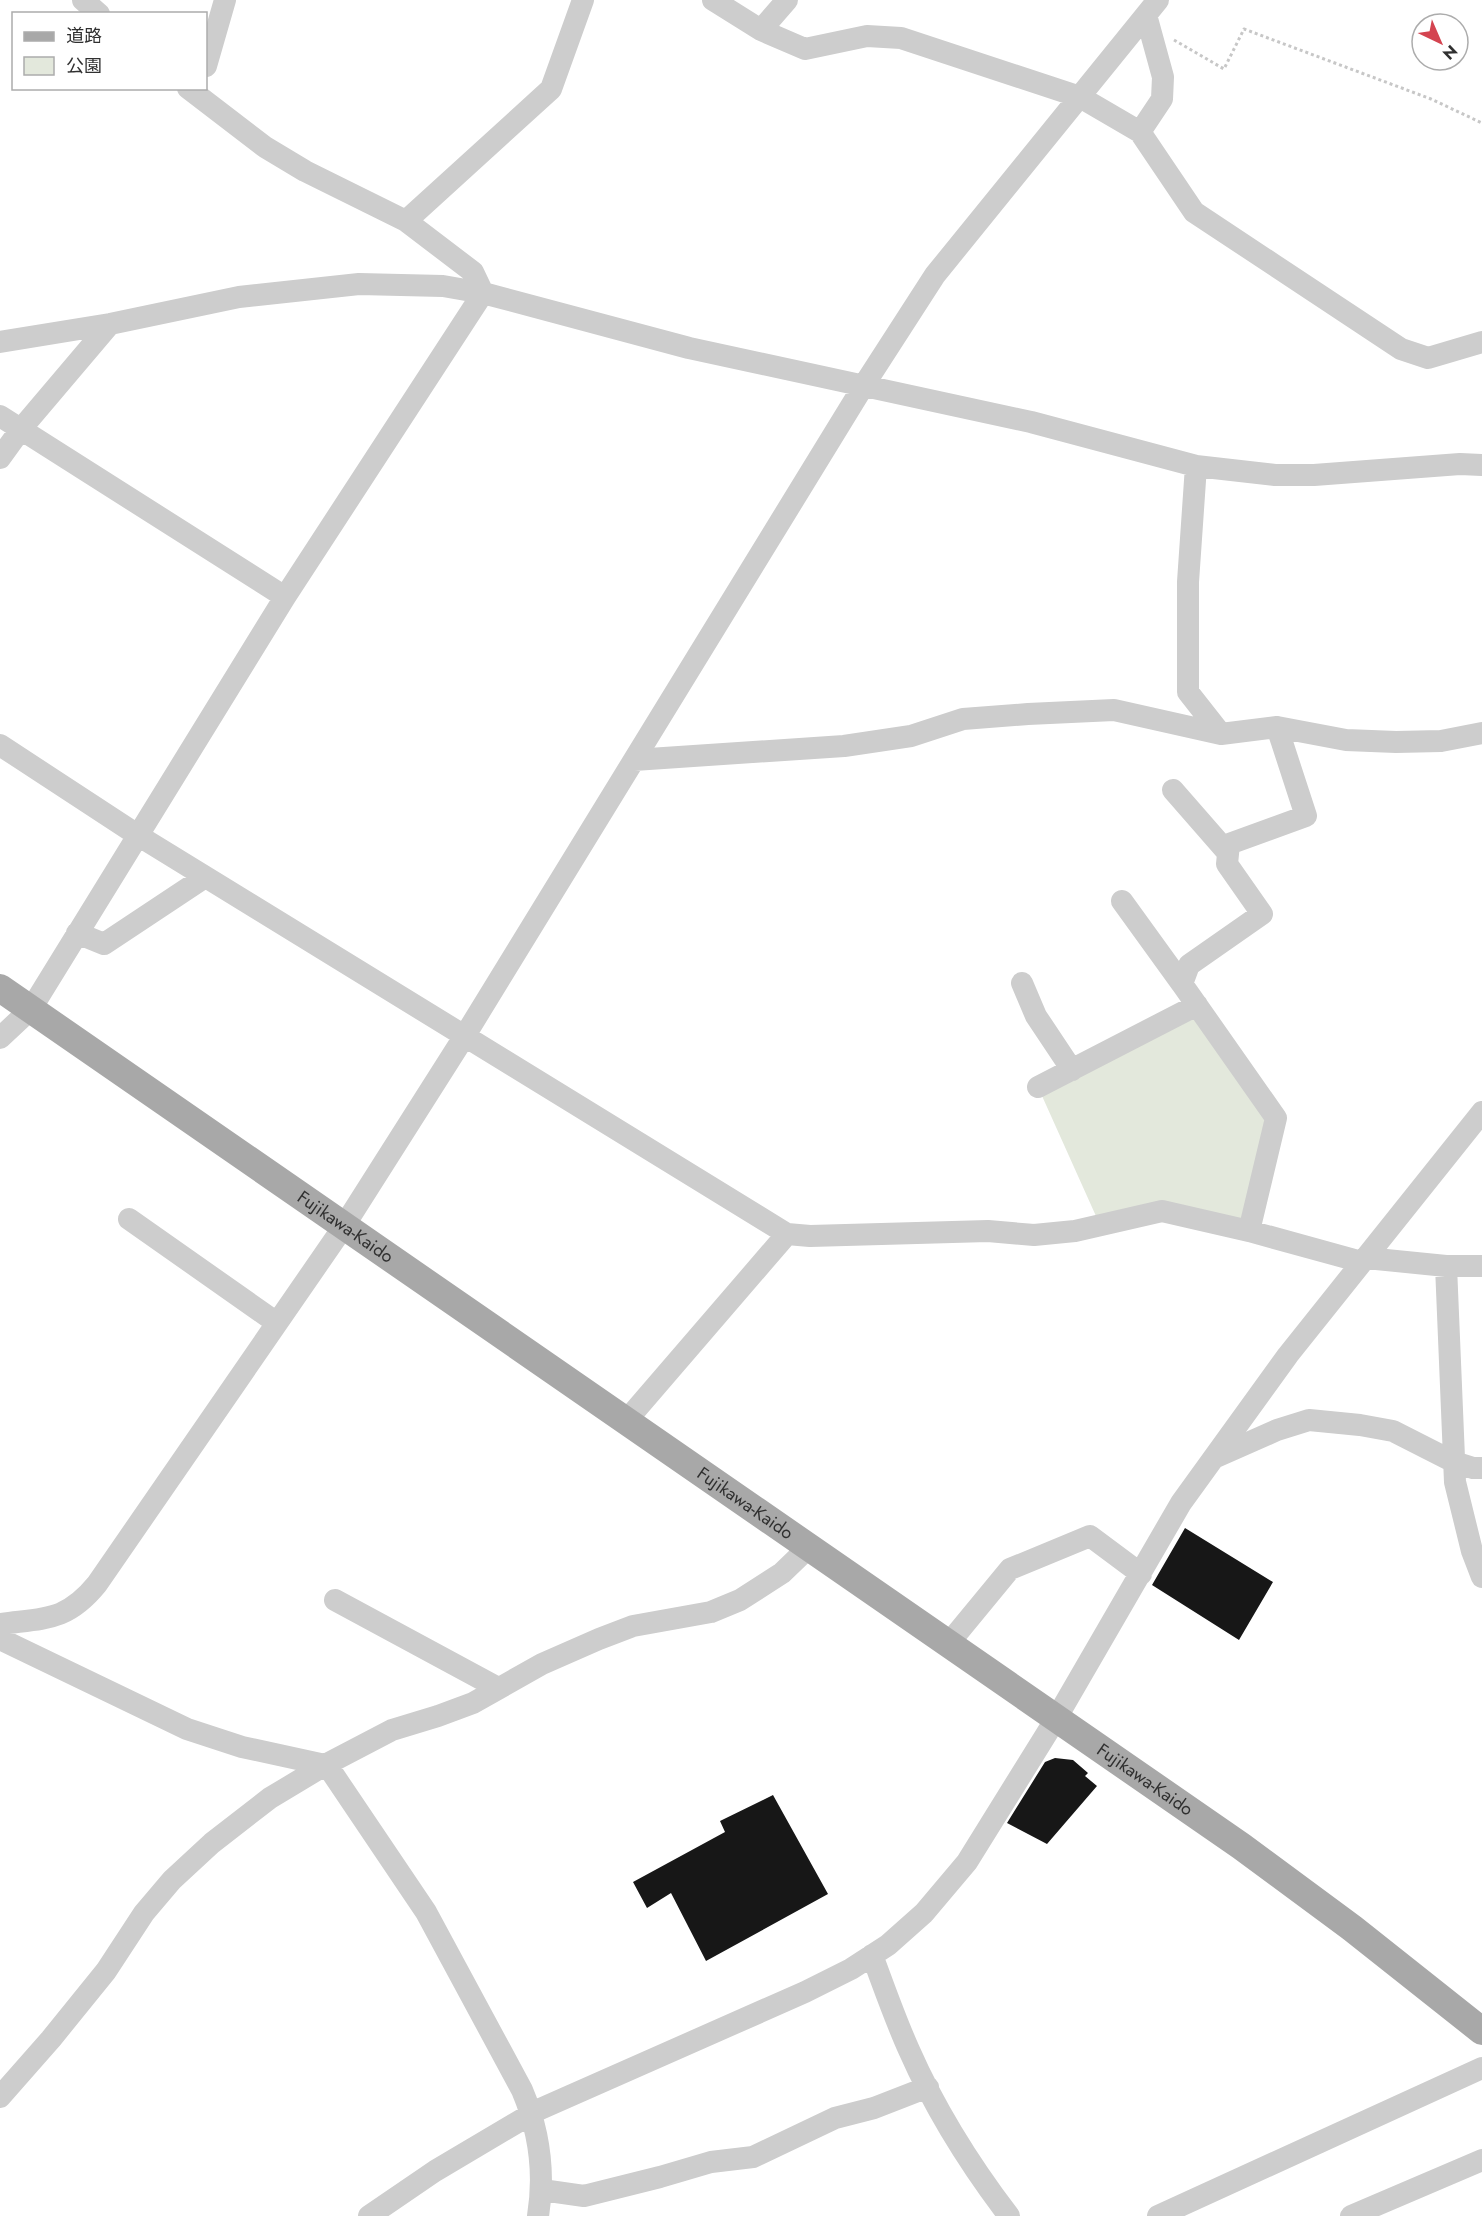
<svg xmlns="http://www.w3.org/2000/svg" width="1482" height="2216" viewBox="0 0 1482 2216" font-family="Jost,'Noto Sans JP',sans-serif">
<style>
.green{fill:#e3e8dc}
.building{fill:#171717}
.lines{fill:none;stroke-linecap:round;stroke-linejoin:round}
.path{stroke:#c7c7c7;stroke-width:3;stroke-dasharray:3 3;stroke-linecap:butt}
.minor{stroke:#cdcdcd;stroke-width:22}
.major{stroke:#a8a8a8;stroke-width:28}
.labels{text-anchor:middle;stroke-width:6;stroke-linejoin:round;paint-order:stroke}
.street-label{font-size:18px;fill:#303030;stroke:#fff}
</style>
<rect width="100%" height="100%" fill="#fff"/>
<path class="green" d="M1197,1005L1276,1118L1249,1231L1162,1211L1100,1225L1038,1087Z"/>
<path class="building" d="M1185,1528L1273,1582L1239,1640L1152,1585Z
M1055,1758L1073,1760L1088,1773L1085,1776L1097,1786L1047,1844L1007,1823L1045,1762Z
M773,1795L828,1894L706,1961L671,1893L647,1908L633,1882L725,1832L720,1821Z"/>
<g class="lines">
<path class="path" d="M1174,40L1224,69L1244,29L1431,99L1482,123"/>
<path class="minor" d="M83,0L99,14
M713,0L761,30L805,49L867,36L901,38L1080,97L1140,132L1194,212L1401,349L1428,358L1482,342
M761,30L787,0
M206,66L225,0
M188,88L265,147L305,171L406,221L473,272L483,293
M1140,132L1162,99L1163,77L1146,15
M406,221L551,89L583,0
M0,342L110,324L239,297L359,284L443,286L483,293L689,348L1031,422L1196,466L1275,475H1314L1460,464L1482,465
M0,416L285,597
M0,458L21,429L110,324
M1196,466L1188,582V692L1221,734
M0,745L139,836L787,1234L810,1236L988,1231L1034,1235L1075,1231L1162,1211L1249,1231L1362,1262
M634,760L844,746L911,736L963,719L1028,714L1114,710L1221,734L1277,727L1346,740L1396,742L1441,741L1482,733
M1173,790L1228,853
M1122,901L1182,984
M77,933L104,944L205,877
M1022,983L1036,1016L1072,1070
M0,1038L31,1009L285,597L483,293
M1038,1087L1197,1005
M129,1219L277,1323
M1249,1231L1276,1118L1182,984L1189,965L1262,914L1227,864L1229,844L1306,816L1277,727
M1366,1258L1446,1266H1482
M1446,1266L1455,1482L1472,1551L1482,1577
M626,1421L787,1234
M1216,1457L1277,1430L1309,1420L1360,1425L1393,1431L1454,1462L1473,1468H1482
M335,1600L498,1688
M0,1624C44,1618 66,1622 97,1584L344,1226L464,1037L864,385L935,275L1158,0
M0,1639L187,1729L242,1747L325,1765L333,1774L426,1912L522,2090C539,2130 545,2173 538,2216
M949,1643L1010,1569L1090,1536L1141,1574
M872,1955C884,1987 895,2019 909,2050C935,2109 970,2165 1009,2216
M0,2097L51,2039L106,1971L144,1913L172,1880L212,1843L270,1798L325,1765L392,1730L438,1716L473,1703L542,1664L599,1639L633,1626L711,1612L740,1600L782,1573L809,1547
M542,2190L584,2196L660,2177L711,2162L753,2157L835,2118L874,2108L928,2087
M369,2216L435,2171L538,2110L805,1992L851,1969L888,1945L924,1913L967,1862L1057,1717L1181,1503L1288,1355L1482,1112
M1158,2216L1482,2068
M1351,2216L1482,2160"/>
<path class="major" id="s1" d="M0,988L1241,1846L1352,1928L1482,2031"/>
</g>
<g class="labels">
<g class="street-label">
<text dy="6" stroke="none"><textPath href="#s1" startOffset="420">Fujikawa-Kaido</textPath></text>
<text dy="6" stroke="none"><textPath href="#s1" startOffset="906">Fujikawa-Kaido</textPath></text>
<text dy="6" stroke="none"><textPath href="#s1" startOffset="1392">Fujikawa-Kaido</textPath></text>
</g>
</g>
<rect x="12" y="12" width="195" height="78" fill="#ffffff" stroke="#acacac" stroke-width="1.5"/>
<rect x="24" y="32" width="30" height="9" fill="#a8a8a8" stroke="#acacac" stroke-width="1.5"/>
<text x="66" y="42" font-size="18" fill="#303030">道路</text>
<rect x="24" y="57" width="30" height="18" fill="#e3e8dc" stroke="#acacac" stroke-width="1.5"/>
<text x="66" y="72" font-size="18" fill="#303030">公園</text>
<g transform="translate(1440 42) rotate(136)"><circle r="28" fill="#ffffff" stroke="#acacac" stroke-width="1.5"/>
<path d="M0-4.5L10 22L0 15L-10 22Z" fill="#d44450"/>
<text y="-9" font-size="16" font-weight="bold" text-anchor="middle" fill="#303030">N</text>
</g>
</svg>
